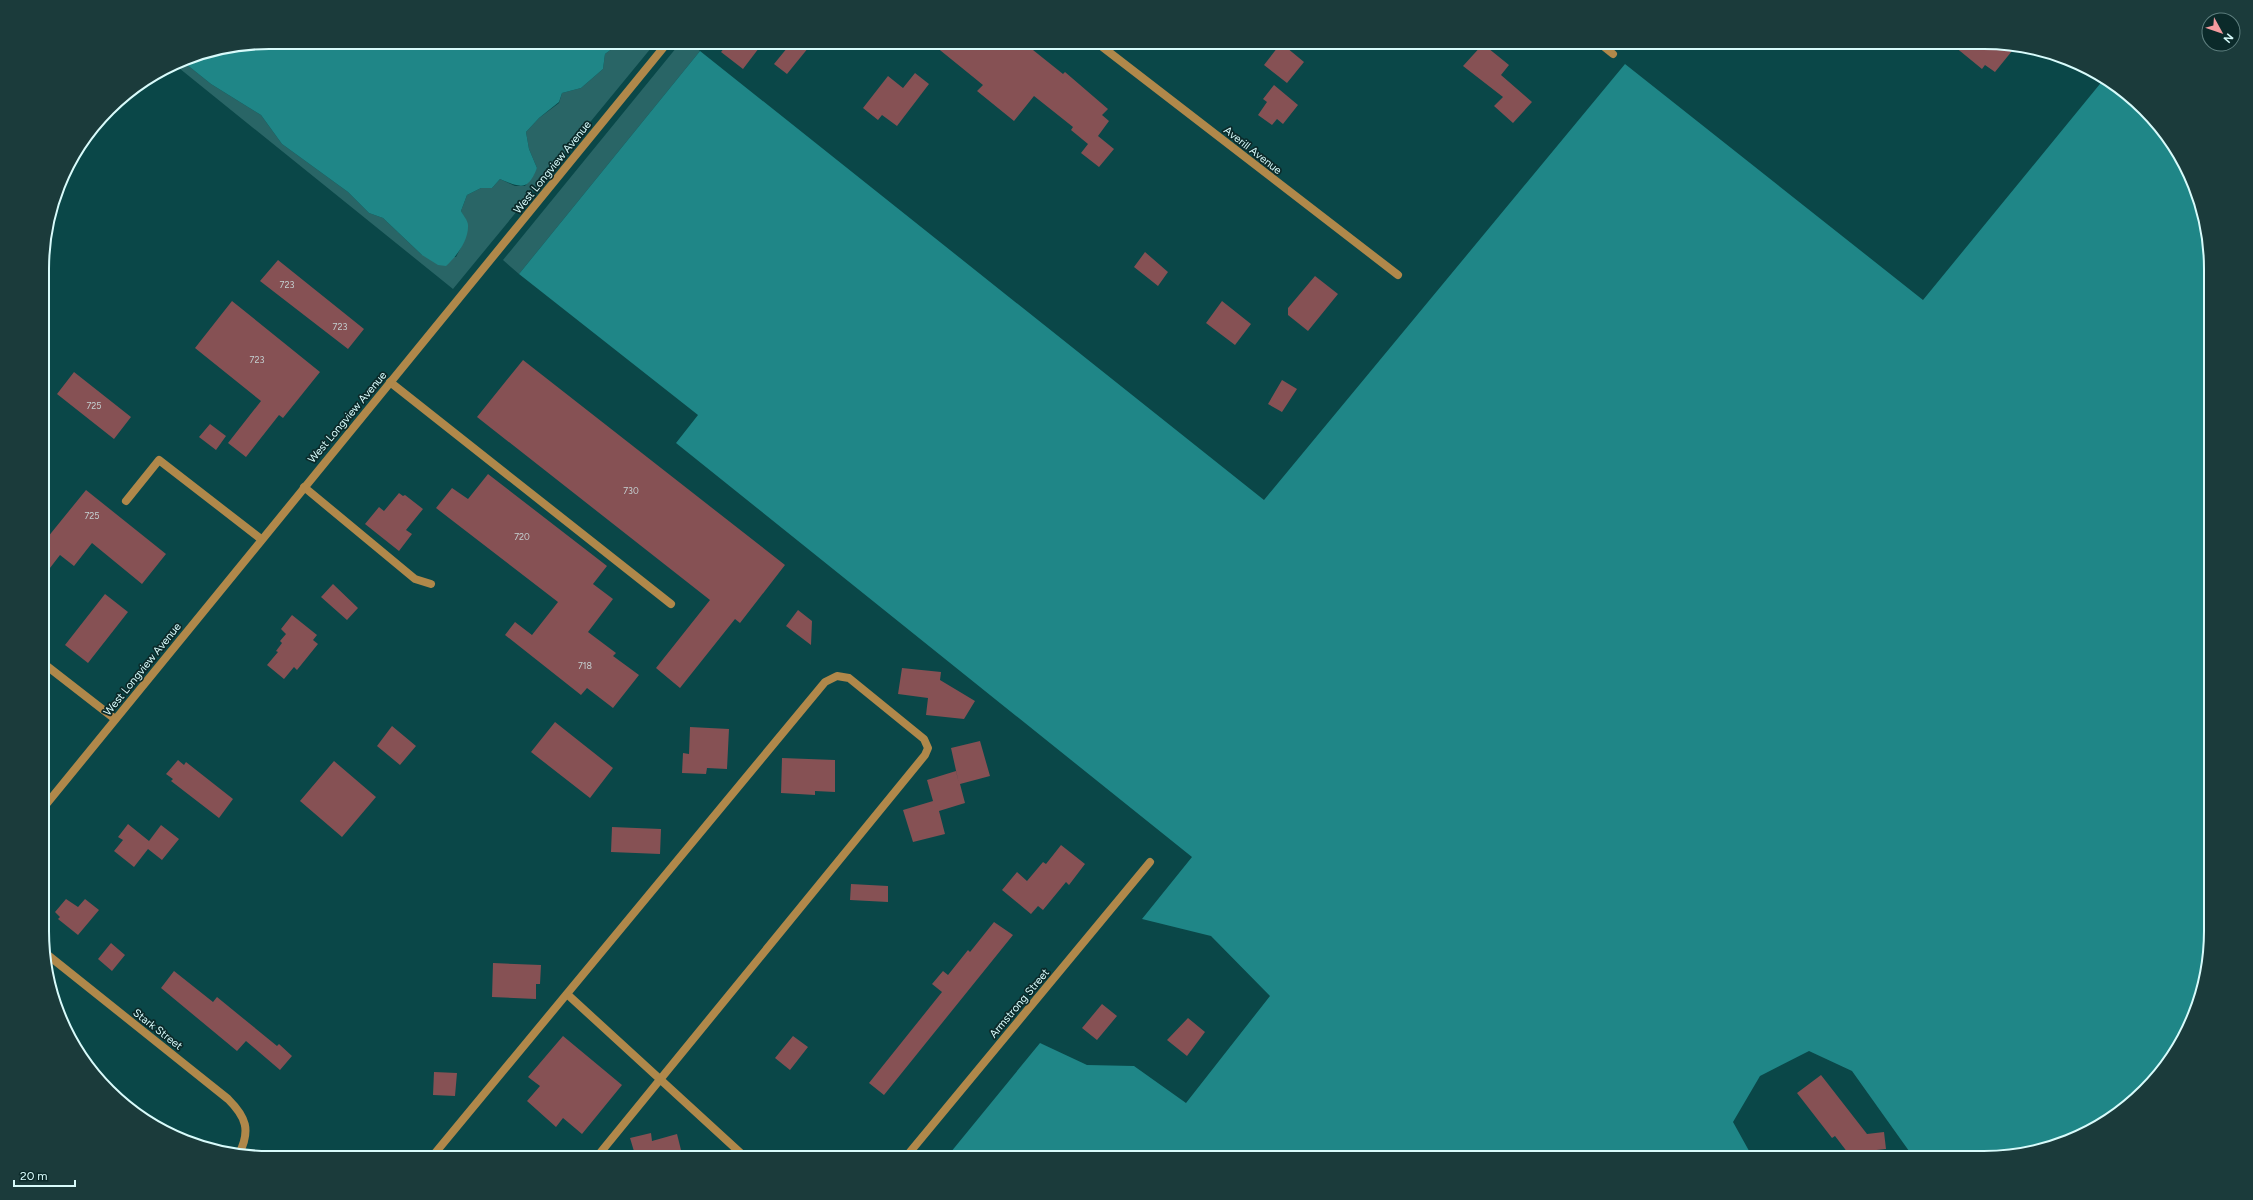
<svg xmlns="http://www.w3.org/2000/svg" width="2253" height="1200" viewBox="0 0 2253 1200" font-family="Figtree,sans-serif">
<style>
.green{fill:#296566}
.forest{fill:#1f8687}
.building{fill:#865154}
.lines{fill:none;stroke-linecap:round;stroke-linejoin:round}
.service{stroke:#b0884a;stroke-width:8}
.minor{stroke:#b0884a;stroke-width:8}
.tertiary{stroke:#b0884a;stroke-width:8}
.labels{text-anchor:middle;stroke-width:3.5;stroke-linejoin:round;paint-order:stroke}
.number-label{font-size:9px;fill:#c4d0d1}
.street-label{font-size:11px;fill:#d8fbfb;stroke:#0b2a2a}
.rim{fill:none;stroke:#d8fbfb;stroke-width:2}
</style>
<rect width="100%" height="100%" fill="#0a4748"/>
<path class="green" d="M621,42H656L453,289L174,64L181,60L211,84L261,115L282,144L348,192L369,213L383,218L422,255L456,257C466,238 471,231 461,211L467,195L481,188H492L500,179L515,186H525L537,168L529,149L526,132L539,118L559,103L562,93L581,88L603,69L605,54Z
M681,42H689L700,51L519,274L503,260Z"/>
<path class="forest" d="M269,42H621L605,54L603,69L581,88L562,93L559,102L539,118L526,132L529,149L537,168C528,191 521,188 500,179L492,188H481L467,195L461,211C463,215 468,221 468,225C469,240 456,257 446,266L438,265L422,255L383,218L369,213L348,192L282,144L261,115L211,84L181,60Z
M700,51L1264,500L1625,64L1923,300L2104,79L2133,98L2173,143L2194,183L2209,240L2211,931L2203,989L2187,1031L2154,1081L2110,1120L2056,1146L1998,1158H1914L1852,1071L1809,1051L1760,1076L1733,1122L1753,1158H946L1040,1043L1087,1065L1134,1066L1186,1103L1270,996L1211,936L1142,919L1192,857L676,443L698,415L519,274Z"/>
<path class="building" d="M729,42H751L759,48L743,69L721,52Z
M792,42H813L787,74L774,64Z
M930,42H1002L1013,50L1020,42H1023L1063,74L1065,72L1108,109L1102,115L1109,121L1098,136L1114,149L1099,167L1081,153L1088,144L1071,130L1073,127L1034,96L1014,121L977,91L983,85Z
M1949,42H1984L2016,46L1995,72L1985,65L1982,69Z
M1281,43L1304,62L1287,83L1264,65Z
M1483,44L1509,65L1501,75L1532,102L1513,123L1494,106L1503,97L1463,66Z
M915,73L929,84L897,126L882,115L878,120L863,108L888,76L903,88Z
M1274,85L1298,105L1283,124L1277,119L1272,125L1258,115L1267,102L1263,99Z
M1145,252L1168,272L1158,286L1134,267Z
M278,260L364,329L348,349L260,281Z
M1315,276L1338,294L1308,331L1288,315V308Z
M232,301L320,372L283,418L279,415L246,457L228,443L261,401L195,348Z
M1222,301L1251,324L1235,345L1206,323Z
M523,360L785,565L740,623L735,619L680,688L656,668L710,600L477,417Z
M74,372L131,417L114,439L57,394Z
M1282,380L1297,389L1282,412L1268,404Z
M210,424L226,436L216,450L199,437Z
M488,474L607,566L593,584L613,599L588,632L616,653L613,656L639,675L613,708L587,688L581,695L505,635L515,622L532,635L558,602L436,508L452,488L468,499Z
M86,490L166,554L142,584L92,543L74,566L60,555L43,577V543Z
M399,493L403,496L405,495L423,509L406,530L412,534L399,551L365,524L379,507L384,511Z
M333,584L358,608L347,620L321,597Z
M105,594L128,612L88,663L65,645Z
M798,610L812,621L811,645L786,626Z
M292,615L317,635L313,640L318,644L297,670L294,667L284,679L267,665L278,652L276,651L282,643L280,641L286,634L281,629Z
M902,668L941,672L940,680L975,701L964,719L926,715L928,698L898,694Z
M555,722L613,768L590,798L531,752Z
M392,726L416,746L400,765L377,746Z
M690,727L729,729L727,769L707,768L706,774L682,773L683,753L689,754Z
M980,741L990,776L960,784L965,803L939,811L945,834L913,842L903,810L933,801L927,780L956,771L959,784L951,748Z
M782,758L835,760V792L815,791V795L781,793Z
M178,760L184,765L186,762L233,799L219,818L171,781L173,779L166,774Z
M334,761L376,797L342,837L300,801Z
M128,824L149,841L161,825L179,839L162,860L148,849L134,867L114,851L123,840L118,837Z
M612,827L661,829L660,854L611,852Z
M1061,845L1085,864L1069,885L1066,882L1043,910L1038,906L1031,914L1002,890L1017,872L1027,881L1043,862L1046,864Z
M851,884L888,886V902L850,900Z
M66,899L78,907L85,899L99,910L78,935L58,919L60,917L55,912Z
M994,922L1013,935L884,1095L869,1083L942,992L932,984L943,971L948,975L968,950L970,952Z
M111,943L125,955L112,971L98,959Z
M493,963L541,965L540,984H536V999L492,997Z
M174,971L213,1002L217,997L277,1046L279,1044L292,1056L280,1070L246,1041L237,1051L161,988Z
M1102,1004L1117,1016L1097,1040L1082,1028Z
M1188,1018L1205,1032L1187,1056L1167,1040Z
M563,1036L622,1085L582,1134L563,1118L556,1127L527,1101L540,1086L528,1077Z
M793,1036L808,1047L790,1070L775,1058Z
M434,1072L457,1073L455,1096L433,1095Z
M1821,1075L1867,1134L1884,1132L1886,1149L1848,1153L1835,1136L1832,1138L1797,1093Z
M651,1133L652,1141L677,1134L683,1158H636L630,1138Z"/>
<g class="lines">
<path class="service" d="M390,382L671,604
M304,487L415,579L431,584
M126,501L159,460L261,539"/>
<path class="minor" d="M1096,42L1398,275
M1598,42L1613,54
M43,663L115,719
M44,952L228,1099C246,1117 251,1130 239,1154
M567,994L746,1158
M431,1158L825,682L837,676L849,678L924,739L928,748L925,755L596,1158
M905,1158L1150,862"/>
<path class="tertiary" d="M44,807L668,42"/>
</g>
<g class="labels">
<g class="number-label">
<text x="287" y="288">723</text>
<text x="340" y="330">723</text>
<text x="257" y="363">723</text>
<text x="94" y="409">725</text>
<text x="631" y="494">730</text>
<text x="92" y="519">725</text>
<text x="522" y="540">720</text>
<text x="585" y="669">718</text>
</g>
<g class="street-label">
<text transform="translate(1253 150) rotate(38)" y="4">Averill Avenue</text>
<text transform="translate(552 167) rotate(-51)" y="4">West Longview Avenue</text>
<text transform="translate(347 417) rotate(-50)" y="4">West Longview Avenue</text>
<text transform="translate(142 669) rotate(-51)" y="4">West Longview Avenue</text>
<text transform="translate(1019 1003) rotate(-50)" y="4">Armstrong Street</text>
<text transform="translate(158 1029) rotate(38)" y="4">Stark Street</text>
</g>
</g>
<path d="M0 0H2253V1200H0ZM269 49H1984A220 220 0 0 1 2204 269V931A220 220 0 0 1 1984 1151H269A220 220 0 0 1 49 931V269A220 220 0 0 1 269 49Z" fill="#1b3b3b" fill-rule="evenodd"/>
<path class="rim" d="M269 49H1984A220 220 0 0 1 2204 269V931A220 220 0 0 1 1984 1151H269A220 220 0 0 1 49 931V269A220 220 0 0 1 269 49Z"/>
<g transform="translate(2221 32) rotate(130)"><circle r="19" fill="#0b2a2a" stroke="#5d7e7e"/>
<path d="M0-3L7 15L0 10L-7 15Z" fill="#f49b9f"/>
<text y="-6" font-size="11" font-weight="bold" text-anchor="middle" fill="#d8fbfb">N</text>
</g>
<path d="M14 1180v6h61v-6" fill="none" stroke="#d8fbfb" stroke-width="2"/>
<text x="20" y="1180" font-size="12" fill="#d8fbfb" stroke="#0b2a2a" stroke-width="3" paint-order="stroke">20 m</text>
</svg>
